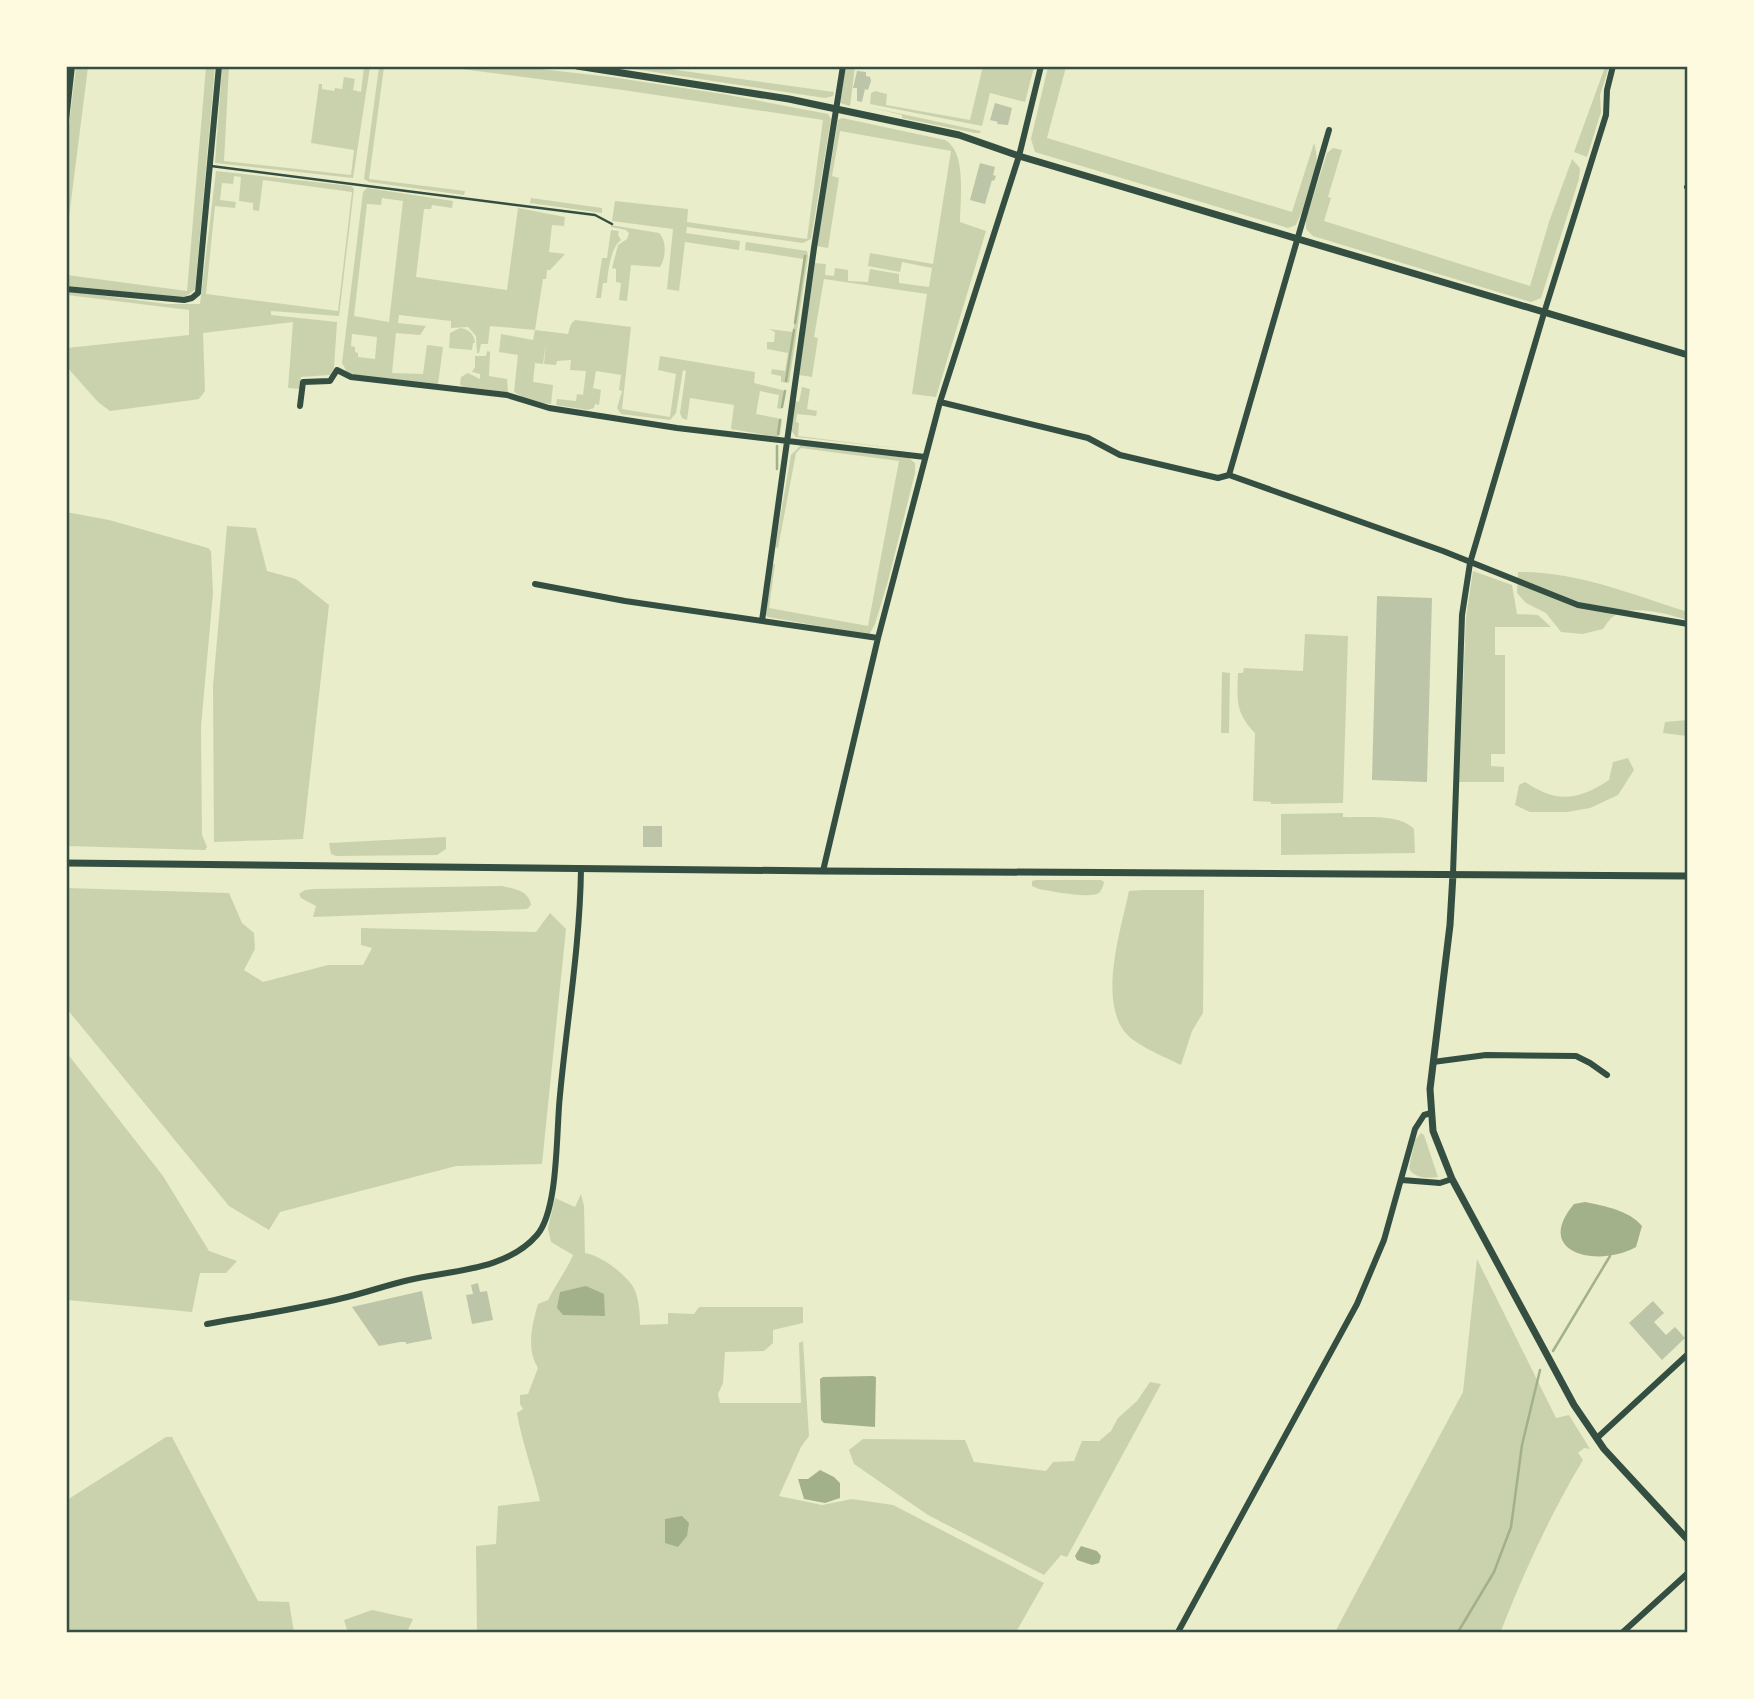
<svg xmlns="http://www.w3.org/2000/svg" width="1754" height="1699" viewBox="0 0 1754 1699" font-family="Ubuntu,sans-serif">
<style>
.green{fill:#cad2ad;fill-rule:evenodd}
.water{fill:#a3b18a}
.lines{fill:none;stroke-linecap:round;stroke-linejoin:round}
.stream{stroke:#a3b18a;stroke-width:2.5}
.building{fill:#bcc5a7}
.service{stroke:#344e41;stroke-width:2.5}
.minor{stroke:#344e41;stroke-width:6}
.tertiary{stroke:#344e41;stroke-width:7}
.neatline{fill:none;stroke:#344e41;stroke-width:2.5}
</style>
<rect width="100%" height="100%" fill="#e9edc9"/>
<path class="green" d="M983,66L1034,67L1025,102L990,93L982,126L870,104L871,93L875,91L887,94L886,105L970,120Z
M76,67H88L67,233L66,149Z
M206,67H215L195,290L186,296L180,297L67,286V275L187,291Z
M222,67H229L224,161L351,175L354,150L311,143L319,84H322V89L334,91L335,88L342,89L344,77L355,79L353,90L361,92L364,67H370L353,178L215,163Z
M379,67H384L369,179L465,191L464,195L369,182L364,179Z
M446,67H523L611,77L723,94L828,114L831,119L811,239L803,243L687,227L686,233L740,241L739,250L685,242L679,291L667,289L673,229L612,221L615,201L688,209L687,222L807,239L823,120L623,90Z
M621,67H655L834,92L833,96L825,98Z
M846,67H855L850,106L840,103Z
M1048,67H1066L1047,138L1292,212L1314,143C1323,168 1306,203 1296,225L1288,228L1035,152L1031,139Z
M1605,67H1609L1600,95L1601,112L1587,157L1574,152Z
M869,107L981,131L980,133H975L902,118V115Z
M842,118L945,140C967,152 960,199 960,222L986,231L936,397L912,394L927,294L824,279L814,337L818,338L812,377L799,375L815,263L826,264L825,275L834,276L835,268L848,270V281L868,282L870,269L899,274V283L929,287L932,268L902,262L900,272L868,266L870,253L933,264L951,151L840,131L832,176L839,178L828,248L817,246L838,120Z
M1333,148L1342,150L1328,197L1331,198L1324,221L1530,286L1549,222L1572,159L1580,168L1579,179L1541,298L1531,302L1313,236L1306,229V219L1327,153Z
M216,171L351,186L354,189L339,316L271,311V315L337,322L334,368L330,375L301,377L300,389L288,388L293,322L203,333L205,391L199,399L193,400L110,411L98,402L67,367V348L189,335V310L67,295V291L167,304H200ZM234,176L241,177L239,201L253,203V210L259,211L263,180L352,192L338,311L206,294L215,206L235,208L236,202L220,200L222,183L233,184Z
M367,188L453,201L452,208L432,205L431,209H424L416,277L507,290L518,208L565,217L564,226L552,225L549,252L565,254L550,270H547L546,279H543L535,330L568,334L571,324L575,320L631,327L622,409L670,417L676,374L658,370L660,356L755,372L754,383L786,391L781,409L777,408L779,395L760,391L756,414L782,419L780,435L777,437L731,429L734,405L690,398L687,420L682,418L680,413L686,371L683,370L676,413L670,420L621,414L617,408L622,391L619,390L621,375L596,371L593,388L601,390L599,405L595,404L594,408L588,410L556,405L557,399L576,401L577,394L583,395L586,371L570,370L571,360L557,361L556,365L544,364L546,342L543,364L535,363L533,382L553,385L551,404L532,402L514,392L518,355L499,352L501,334L533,340L535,330L490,326L488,344H481L479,353H477L476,336L468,327L451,328V321L399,315L398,323L426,326L420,335L396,333L392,373L423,374L427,345L443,347L438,384L348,374L342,363L363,192ZM382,198L403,201L389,322L354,316L367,204L381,205ZM352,334L377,337L375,359L358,357V353L355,352V347L351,346Z
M531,198L602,208V213L530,203Z
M611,225L659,233C667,241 666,258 660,267L631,265L627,301L619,300L621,283L616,282V269L612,268L618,245L627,239L629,233L626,230L611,227Z
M611,230L619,231L618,235L621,240C611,247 608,271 607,283H603L601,298H596L602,258H607Z
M746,242L807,251L808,256L789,383L781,382V376L771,374L772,369L785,371L788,353L767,349V342H774L775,332L769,329L793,332L804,259L745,250Z
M460,328C469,329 474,334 475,343H473L472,350L449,348L450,333Z
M487,351L490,352L489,376L507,379L508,392L463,387L460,384L461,377L468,373L480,379V374L472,372L475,367V356H486Z
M802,387L810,389L807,409L817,411L816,416L797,414L796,422L799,423L798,436L903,449L796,437L791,430L795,401L799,402Z
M801,445L909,458L915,463V473L888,581L875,624L869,635L768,617L765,614L772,564H775L769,608L868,626L899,461L801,448L796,453L778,548L775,547L791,455Z
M66,512L109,520L208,548L211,551L213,593L201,727L202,835L207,847L205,850L67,846Z
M227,526L256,528L267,571L296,579L329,605L303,839L214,842L213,686Z
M1473,571L1512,585L1517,614L1538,615L1551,627H1495V655H1505V754H1491V766L1504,767V782H1459L1466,617Z
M1518,572C1575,571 1631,594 1685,611L1687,620C1666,614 1635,604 1614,616C1609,619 1606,625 1603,629L1583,634L1561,632L1546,613L1526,603L1517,593Z
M1305,634L1348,636L1343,803L1271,804V802L1253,801L1255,733C1235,712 1237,700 1238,673H1243L1244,668L1303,671Z
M1222,672L1230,673L1229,733H1221Z
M1687,720V736L1663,733L1665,722Z
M1628,758L1634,770L1618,795L1590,808L1567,812H1530L1515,805L1519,785L1525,782C1557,803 1577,801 1609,780L1613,762Z
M1343,813V817C1363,818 1399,813 1414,829L1415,853L1281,855V814Z
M446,837V849L437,855L336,856L331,854L329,843Z
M1036,880H1101L1104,882C1103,886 1102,890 1099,893C1090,899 1050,891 1039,889L1032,886V881Z
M502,886C515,889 529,891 531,905L527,909L313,917L316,906L301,898L299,894L305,890L314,889Z
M67,888L229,893L242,923L254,933L255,949L244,970L263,982L328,965H363L372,948L361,945V928L536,932L550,913L566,929L542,1164L456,1166L280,1212L269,1230L229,1206L67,1009Z
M1144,890H1204L1203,1013L1192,1031L1181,1065C1165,1057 1134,1045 1124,1031C1099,997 1121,929 1129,891Z
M67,1053L163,1176L209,1251L237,1261L226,1273H200L192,1312L67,1300Z
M1421,1133L1424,1135L1438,1177C1428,1179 1413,1178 1409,1168L1415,1140Z
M581,1194L584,1206L585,1253C602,1256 622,1272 632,1285C639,1295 640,1313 640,1325L668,1324V1313L694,1314L699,1307H803V1323L773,1330V1343L764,1351L725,1352L723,1383L718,1394L720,1403H801L799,1343L803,1341L809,1436L801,1447L779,1496L822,1505L852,1499L893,1505L1044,1583L1016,1632H477L476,1546L496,1544L498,1506L540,1501C533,1471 522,1443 517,1413L523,1409L520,1404V1395L528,1394L538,1368C526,1349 532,1325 538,1304L548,1300C556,1284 566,1271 573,1255L551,1242L548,1228L555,1198L575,1207Z
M1477,1259L1556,1418L1569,1415L1590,1449L1584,1448L1578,1453L1567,1437L1583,1460C1550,1515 1524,1572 1501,1631L1503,1632H1335L1463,1392Z
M1150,1382L1161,1384L1067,1557L1061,1555L1044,1575L928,1515L854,1464L849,1450L863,1439L965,1440L974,1462L1046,1471L1053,1462L1074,1461L1082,1441H1099L1111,1431L1118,1418L1137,1401Z
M166,1437H172L258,1601L289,1602L294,1632H67V1500Z
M372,1610L413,1619L407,1632H360L347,1630L344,1620Z"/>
<path class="water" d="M1585,1202C1604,1206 1629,1210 1642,1226L1636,1247C1599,1268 1532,1254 1574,1204Z
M586,1286L604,1294L605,1316L563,1315L557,1308L560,1292Z
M873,1376L876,1377L875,1427L824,1423L821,1420L820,1379L823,1377Z
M820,1470L834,1477L840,1483V1498L825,1503L804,1499L798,1479H808Z
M682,1516L689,1523L687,1536L678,1547L665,1543V1519Z
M1081,1546L1097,1551L1101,1556L1099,1563L1092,1565L1077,1560L1075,1556Z"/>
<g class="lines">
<path class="stream" d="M795,323L805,256
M786,381L794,330
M782,407L785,391
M778,434L780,420
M777,469V446
M1553,1351L1610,1256
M1458,1632L1494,1572L1511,1527L1522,1445L1540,1370"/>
</g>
<path class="building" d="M857,71L866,72V76L870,77L871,81L868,90L865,89L862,102L857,101V88H853Z
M995,103L1012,108L1008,125L997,124L998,122L990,120Z
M980,163L995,167L993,175L996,176L994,181L992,180L985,204L970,200Z
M1377,596L1432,598L1427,782L1372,780Z
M643,826H662V847H643Z
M478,1283L480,1292L487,1291L493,1320L472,1324L466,1295L473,1294L471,1285Z
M422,1291L432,1339L406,1344V1342H400L379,1346L352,1307Z
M1653,1301L1664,1313L1654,1322L1666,1335L1675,1327L1685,1338L1662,1360L1629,1323Z"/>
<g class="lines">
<path class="service" d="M211,166L595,215L612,224"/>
<path class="minor" d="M66,120L72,66
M1687,187L1688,188
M66,289L184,300L192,298L198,293L219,66
M940,402L1088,438L1120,455L1218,478L1229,475L1443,551L1578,605L1688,624
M300,406L303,382L330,381L337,370L351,377L507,395L549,408L677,428L925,457
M1229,475L1329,130
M535,584L625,601L878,638
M762,621L814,248L843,66
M823,871L878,638L940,402L1019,156L1041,66
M1453,874L1462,615L1470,563L1544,313L1606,115L1607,90L1613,66
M1433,1062L1486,1055L1576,1056L1590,1063L1607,1075
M1402,1180L1440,1183L1452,1179
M207,1324C252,1316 298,1309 343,1298C365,1293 387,1285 409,1280C451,1270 506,1271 537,1235C559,1209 556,1130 560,1095C567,1020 580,945 581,869
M1597,1438L1688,1354
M1178,1632L1357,1304L1384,1240L1415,1129L1424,1115L1431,1113
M1623,1632L1688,1573"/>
<path class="tertiary" d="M577,66L789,99L959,135L1019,156L1688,355
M66,863L823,871L1688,876
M1453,874L1450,925L1430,1089L1433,1131L1452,1179L1574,1405L1604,1449L1688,1540"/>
</g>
<rect width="1754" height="1699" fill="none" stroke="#fefae0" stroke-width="136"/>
<rect x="68" y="68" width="1618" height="1563" class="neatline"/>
</svg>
